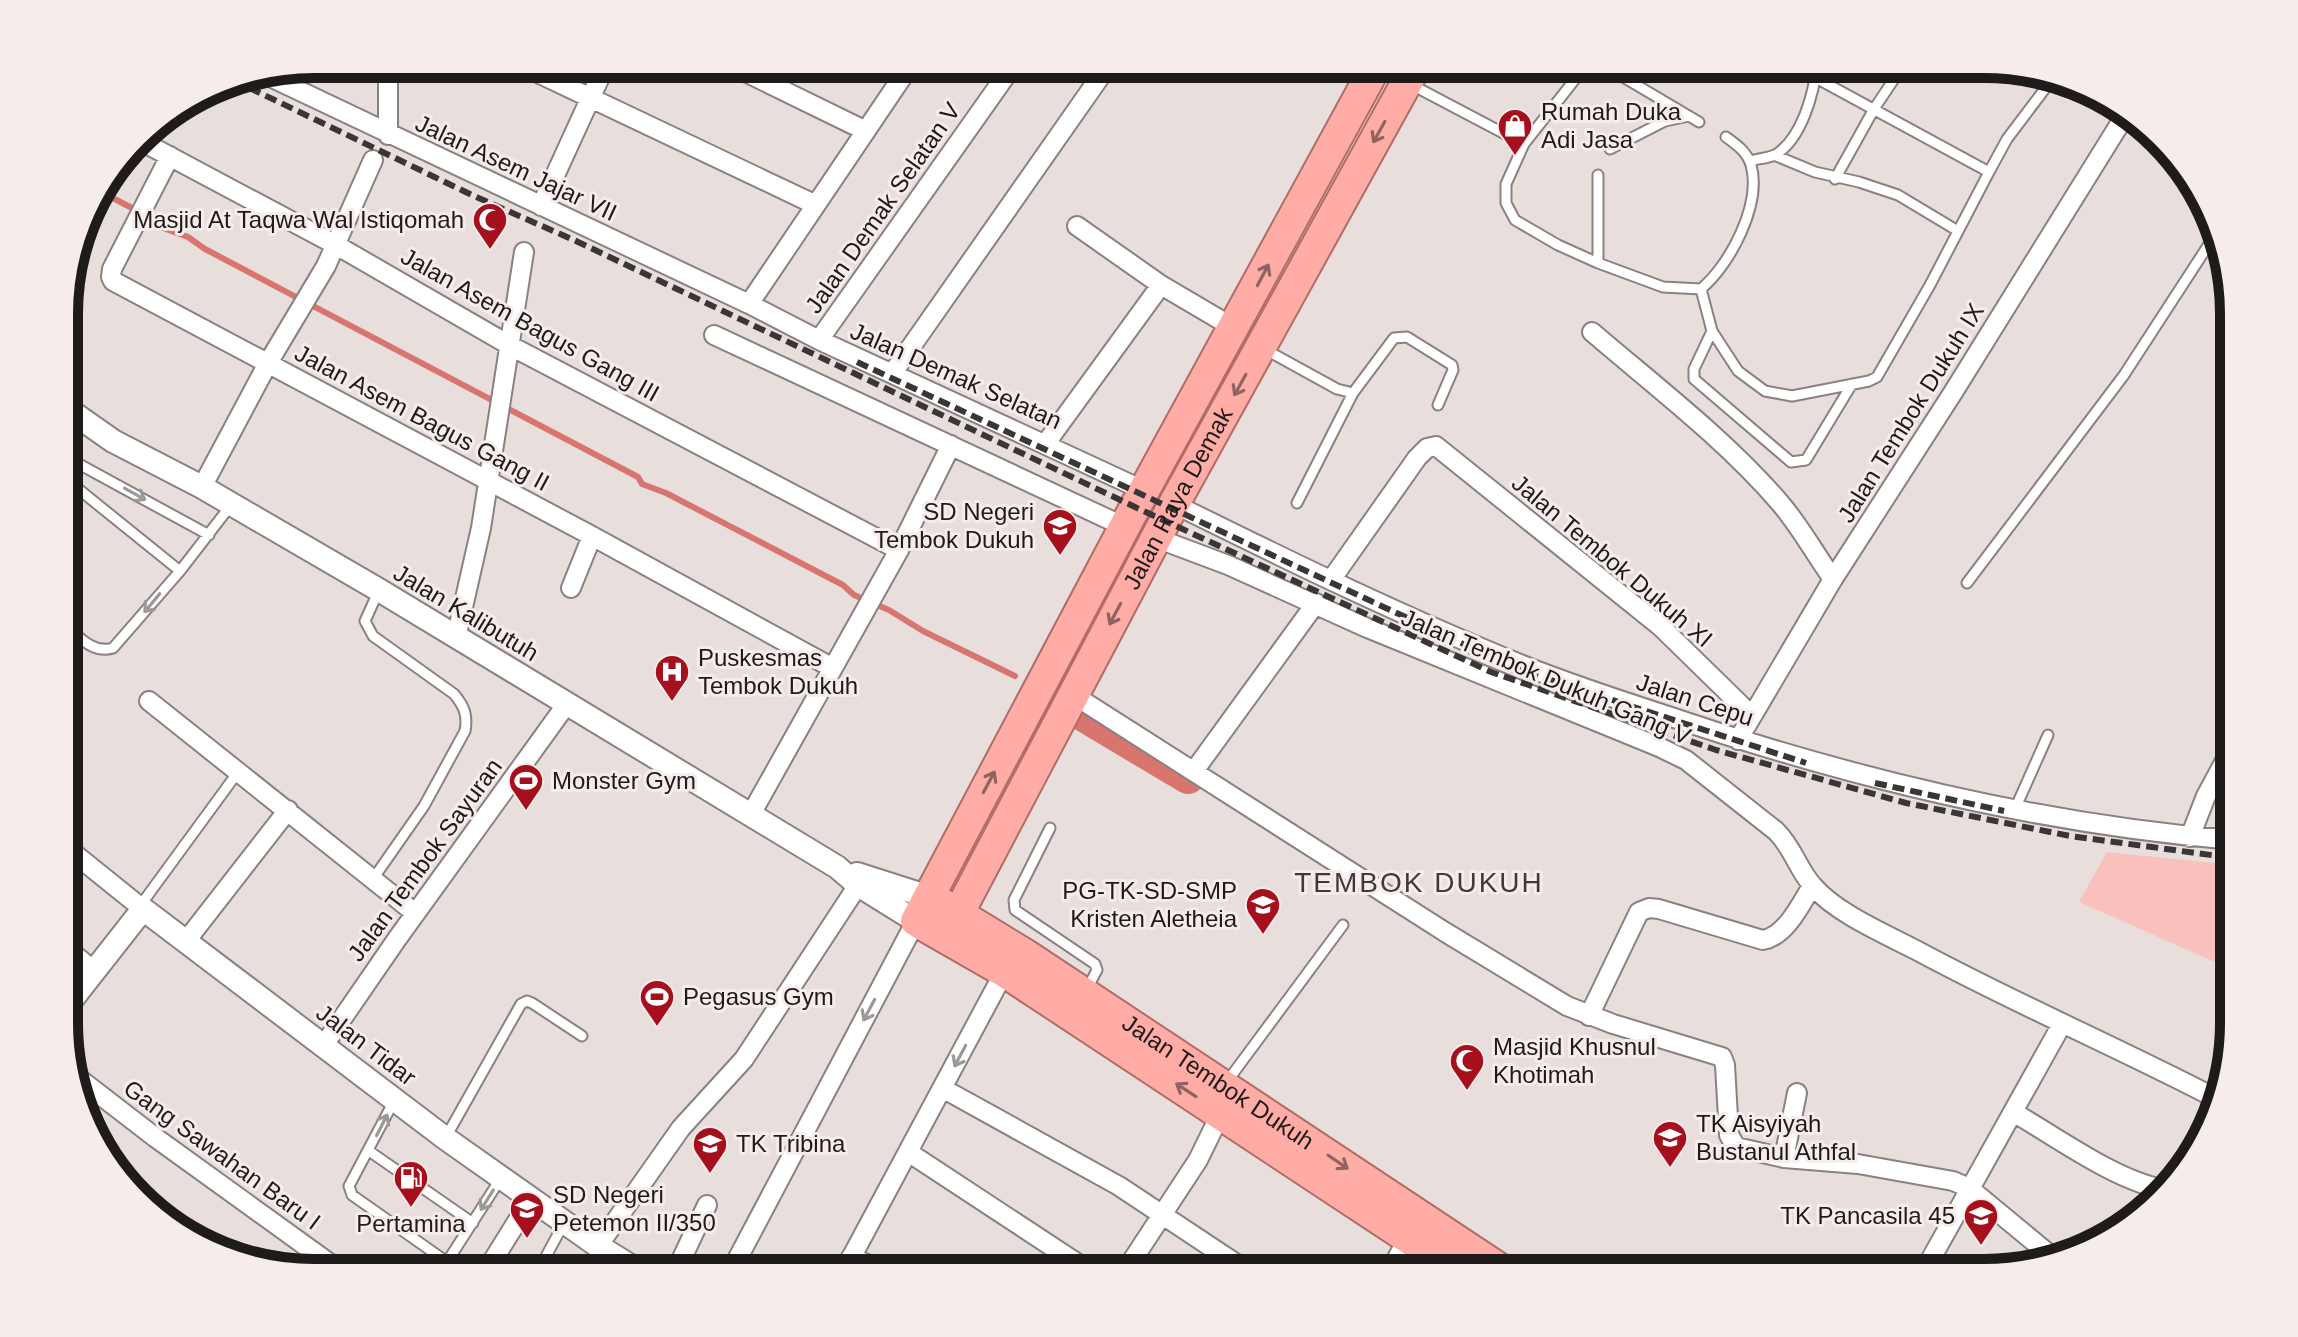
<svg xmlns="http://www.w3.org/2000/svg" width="2298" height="1337" viewBox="0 0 2298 1337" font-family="Helvetica,sans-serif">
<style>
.green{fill:#fac0bb}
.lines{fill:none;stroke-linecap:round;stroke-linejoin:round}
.stream{stroke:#d7756e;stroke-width:6}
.river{stroke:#d7756e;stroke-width:34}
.service-casing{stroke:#8a8181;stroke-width:13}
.minor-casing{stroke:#8a8181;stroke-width:22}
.tertiary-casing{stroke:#8a8181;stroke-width:26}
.trunk-casing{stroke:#b06c66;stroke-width:34}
.service{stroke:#fff;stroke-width:9}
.minor{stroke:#fff;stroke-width:18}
.tertiary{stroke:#fff;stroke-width:22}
.trunk{stroke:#ffaca6;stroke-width:30}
.rail{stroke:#3a3635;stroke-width:6;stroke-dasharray:12 6;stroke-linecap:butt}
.oneway{stroke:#8e6460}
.oneway2{stroke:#9a9898}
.labels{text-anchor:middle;stroke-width:6;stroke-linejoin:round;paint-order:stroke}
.poi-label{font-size:24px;fill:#1e1b1a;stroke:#f5eceb;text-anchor:start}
.street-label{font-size:24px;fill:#1e1b1a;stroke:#f5eceb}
.quarter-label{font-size:28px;letter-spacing:2px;fill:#413a39;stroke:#f5eceb}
.rim{fill:none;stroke:#1e1b1a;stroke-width:10}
</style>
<rect width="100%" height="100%" fill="#e8dfdd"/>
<path class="green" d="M2107,852L2233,865V970L2079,902Z"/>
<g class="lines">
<path class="stream" d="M99,191L134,209L138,219L188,237L205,249L638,477L642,484L666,493L843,585L854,595L889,610L923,631L1015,676"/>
<path class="river" d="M1084,715L1188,777"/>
<defs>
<path id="service" d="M1601,64L1699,122
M1656,64L1672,72L1676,64
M1412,85L1524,144L1587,64
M1524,144L1506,184V203L1515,220L1558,245L1598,263L1663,287L1701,289C1730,265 1762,204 1751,165C1747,152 1737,145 1726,137
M1610,149L1665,121L1689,116
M1774,155L1815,172L1859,182L1898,195L1958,231
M1750,161C1757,159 1768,158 1775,155C1802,139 1814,93 1817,64
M1989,172L2007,139L2050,82
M1598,175V263
M1835,179L1874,109L1904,64
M1701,289L1712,331L1738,371L1765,391L1792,396L1869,381L1877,377L1930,285L1989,172L1816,78
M1712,331L1694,369V379L1791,462L1806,460L1852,384
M1266,350L1337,389L1353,393L1394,338L1407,337L1452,365L1453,370L1438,405
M66,438L82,420
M66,457L209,535
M66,479L180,571
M1297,503L1353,393
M1967,583L2124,375L2213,238
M66,626C80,638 94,654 113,648L180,571L231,505
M2015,809L2048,735
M1050,828L1014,900L1015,910L1095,964L1097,970L1087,989
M373,879L424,806L465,731C468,715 464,706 454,694L373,636L365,621L379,590
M140,906L238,772
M1226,1083L1343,925
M395,1099L349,1186L352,1195L447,1262L501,1178
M446,1137L521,1004L527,1001L532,1003L582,1036
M369,1151L473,1223
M537,1273L564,1223"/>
<path id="minor" d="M388,64V135
M519,64L816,205
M729,64L866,131
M1345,64L1368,79
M264,74L749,304L819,340L1145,491
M139,140L336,245L509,345L899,550
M170,156L112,269L111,277L113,281L592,536L831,667
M541,206L606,64
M1077,226L1161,285L1234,328
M749,304L911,64
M1592,332C1655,386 1726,440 1780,503C1800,526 1815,554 1833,579
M714,335L1125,527
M819,340L1014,64
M892,374L1109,64
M1046,443L1161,285
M202,487L268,363L326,266L373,160
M1174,504C1289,561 1406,618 1525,666C1570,684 1616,699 1662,714C1847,777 2039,824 2233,840
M1156,538L1228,565L1365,627L1659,747L1686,760L1776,831C1794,849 1798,870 1813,886C1836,913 1885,934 1916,950C2014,1003 2117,1047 2215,1098
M1331,580L1417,458L1427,448L1436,446L1661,627L1751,715
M571,588L592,536
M456,638L481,528L524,252
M1072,694L1445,932L1567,1006L1613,1024L1722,1057L1725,1065L1729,1135L1736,1147L1784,1158L1858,1164L1953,1181L1969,1188L2050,1255
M149,701L415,913
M1738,740L1833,579L1954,391L2126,114
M1194,771L1316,603
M750,816L899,550L951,445
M2190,837L2206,796L2233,746
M66,847L143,909
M186,941L288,810
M66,948L93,970
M1589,1016L1639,912L1649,908L1659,909L1763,940C1786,936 1801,904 1812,886
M324,1045L397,939L566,705
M73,1074L156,1138L343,1273
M942,1088L1119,1186L1250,1273
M2013,1112C2056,1137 2115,1180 2162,1189
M908,1152L1092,1273
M1784,1158L1797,1093
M598,1246L681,1128L744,1059L864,876
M851,1257L888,1273
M485,1273L531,1199
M675,1273L707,1205
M730,1273L916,921
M843,1273L1008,965
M1124,1273L1198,1160L1221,1113
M1389,1273L1408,1238
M1923,1273L2062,1024"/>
<path id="tertiary" d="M66,408L113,441L202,487L379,590L837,867L858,885L916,921
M857,874L929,897
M66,1007L143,909L445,1138L598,1246L642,1273"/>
<g id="trunk">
<path d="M1377,64L1135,507L916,921L1005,972L1461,1273"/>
<path id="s1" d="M941,903L1026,955L1506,1273"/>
<path id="s2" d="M946,937L1174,504L1417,64"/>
</g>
</defs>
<use href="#service" class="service-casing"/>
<use href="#minor" class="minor-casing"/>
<use href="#tertiary" class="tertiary-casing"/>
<use href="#trunk" class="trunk-casing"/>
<use href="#service" class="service"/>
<use href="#minor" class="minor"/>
<use href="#tertiary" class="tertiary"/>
<use href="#trunk" class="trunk"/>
<path class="rail" d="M233,80L474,196L576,241L1135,507L1491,672L1716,750L1906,803L2070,836L2233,858
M857,362L1517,669L1806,763
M1875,783L2004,811"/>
</g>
<defs><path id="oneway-shaft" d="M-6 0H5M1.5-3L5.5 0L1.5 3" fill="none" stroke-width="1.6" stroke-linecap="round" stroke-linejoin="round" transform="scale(2)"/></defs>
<g class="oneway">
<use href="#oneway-shaft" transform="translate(1379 132) rotate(119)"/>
<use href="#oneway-shaft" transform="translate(1263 275) rotate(-62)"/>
<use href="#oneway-shaft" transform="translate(1240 385) rotate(119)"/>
<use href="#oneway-shaft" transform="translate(1115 614) rotate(118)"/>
<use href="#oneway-shaft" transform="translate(989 782) rotate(-62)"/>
<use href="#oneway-shaft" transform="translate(1186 1090) rotate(-147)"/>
<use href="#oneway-shaft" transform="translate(1338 1162) rotate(34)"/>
</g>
<g class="oneway2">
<use href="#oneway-shaft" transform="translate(135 494) rotate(29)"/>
<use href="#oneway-shaft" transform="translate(152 603) rotate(130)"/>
<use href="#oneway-shaft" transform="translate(869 1010) rotate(118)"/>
<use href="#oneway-shaft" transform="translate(960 1056) rotate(118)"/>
<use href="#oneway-shaft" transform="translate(382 1125) rotate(-63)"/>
<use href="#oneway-shaft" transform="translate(487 1200) rotate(122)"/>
</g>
<defs>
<symbol id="shop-pin" viewBox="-11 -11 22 30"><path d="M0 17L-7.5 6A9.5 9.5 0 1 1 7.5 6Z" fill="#a60f1c" stroke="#f5eceb"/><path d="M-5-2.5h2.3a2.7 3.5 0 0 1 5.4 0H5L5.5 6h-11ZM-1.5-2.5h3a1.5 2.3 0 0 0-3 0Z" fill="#fff"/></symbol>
<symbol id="mosque-pin" viewBox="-11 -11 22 30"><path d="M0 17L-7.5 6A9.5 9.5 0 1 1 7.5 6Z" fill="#a60f1c" stroke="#f5eceb"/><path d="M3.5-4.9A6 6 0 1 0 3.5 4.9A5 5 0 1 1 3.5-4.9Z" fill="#fff"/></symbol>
<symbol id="school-pin" viewBox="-11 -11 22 30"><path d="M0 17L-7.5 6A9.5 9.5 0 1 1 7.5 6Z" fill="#a60f1c" stroke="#f5eceb"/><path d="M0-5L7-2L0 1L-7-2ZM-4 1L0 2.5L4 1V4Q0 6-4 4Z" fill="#fff"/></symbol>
<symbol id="hospital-pin" viewBox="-11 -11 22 30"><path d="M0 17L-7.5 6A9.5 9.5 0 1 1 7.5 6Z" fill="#a60f1c" stroke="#f5eceb"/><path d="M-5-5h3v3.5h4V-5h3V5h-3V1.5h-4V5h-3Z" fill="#fff"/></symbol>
<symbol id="stadium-pin" viewBox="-11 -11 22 30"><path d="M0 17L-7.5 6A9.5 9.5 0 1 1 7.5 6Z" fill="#a60f1c" stroke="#f5eceb"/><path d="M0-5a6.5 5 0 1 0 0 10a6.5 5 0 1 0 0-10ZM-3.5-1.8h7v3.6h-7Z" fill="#fff"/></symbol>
<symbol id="fuel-pin" viewBox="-11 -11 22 30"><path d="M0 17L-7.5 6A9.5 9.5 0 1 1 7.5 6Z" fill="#a60f1c" stroke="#f5eceb"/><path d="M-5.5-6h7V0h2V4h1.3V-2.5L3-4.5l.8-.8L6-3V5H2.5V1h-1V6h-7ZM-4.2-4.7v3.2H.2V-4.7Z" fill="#fff"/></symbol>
</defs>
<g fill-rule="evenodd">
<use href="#shop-pin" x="1495" y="106" width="40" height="54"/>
<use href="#mosque-pin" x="470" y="200" width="40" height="54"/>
<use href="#school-pin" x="1040" y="506" width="40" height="54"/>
<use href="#hospital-pin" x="652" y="652" width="40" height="54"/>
<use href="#stadium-pin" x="506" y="761" width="40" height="54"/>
<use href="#school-pin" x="1243" y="885" width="40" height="54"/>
<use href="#stadium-pin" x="637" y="977" width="40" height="54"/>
<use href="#mosque-pin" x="1447" y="1041" width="40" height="54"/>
<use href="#school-pin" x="1650" y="1118" width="40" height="54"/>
<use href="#school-pin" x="690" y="1124" width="40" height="54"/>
<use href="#fuel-pin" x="391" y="1158" width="40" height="54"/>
<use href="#school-pin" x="507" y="1189" width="40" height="54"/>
<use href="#school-pin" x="1961" y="1196" width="40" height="54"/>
</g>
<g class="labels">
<g class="poi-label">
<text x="1541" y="120">Rumah Duka<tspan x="1541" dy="28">Adi Jasa</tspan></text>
<text x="464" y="228" text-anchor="end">Masjid At Taqwa Wal Istiqomah</text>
<text x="1034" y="520" text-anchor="end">SD Negeri<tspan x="1034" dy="28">Tembok Dukuh</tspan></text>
<text x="698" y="666">Puskesmas<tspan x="698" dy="28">Tembok Dukuh</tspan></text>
<text x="552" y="789">Monster Gym</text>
<text x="1237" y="899" text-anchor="end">PG-TK-SD-SMP<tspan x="1237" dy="28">Kristen Aletheia</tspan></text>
<text x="683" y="1005">Pegasus Gym</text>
<text x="1493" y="1055">Masjid Khusnul<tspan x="1493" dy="28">Khotimah</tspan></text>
<text x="1696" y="1132">TK Aisyiyah<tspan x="1696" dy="28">Bustanul Athfal</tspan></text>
<text x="736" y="1152">TK Tribina</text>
<text x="553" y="1203">SD Negeri<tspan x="553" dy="28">Petemon II/350</tspan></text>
<text x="1955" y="1224" text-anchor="end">TK Pancasila 45</text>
<text x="411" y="1232" text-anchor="middle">Pertamina</text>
</g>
<g class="street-label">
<text transform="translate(516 168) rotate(25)" y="8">Jalan Asem Jajar VII</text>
<text transform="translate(883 208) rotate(-55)" y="8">Jalan Demak Selatan V</text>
<text transform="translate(530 325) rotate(29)" y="8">Jalan Asem Bagus Gang III</text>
<text transform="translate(956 376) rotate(24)" y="8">Jalan Demak Selatan</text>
<text transform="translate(1911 413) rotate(-58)" y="8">Jalan Tembok Dukuh IX</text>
<text transform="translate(422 418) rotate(28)" y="8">Jalan Asem Bagus Gang II</text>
<text dy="8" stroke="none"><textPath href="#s2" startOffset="496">Jalan Raya Demak</textPath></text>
<text transform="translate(1612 561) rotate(40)" y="8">Jalan Tembok Dukuh XI</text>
<text transform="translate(466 613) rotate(31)" y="8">Jalan Kalibutuh</text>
<text transform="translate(1546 677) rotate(23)" y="8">Jalan Tembok Dukuh Gang V</text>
<text transform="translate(1695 700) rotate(18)" y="8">Jalan Cepu</text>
<text transform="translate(425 860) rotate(-54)" y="8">Jalan Tembok Sayuran</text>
<text transform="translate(366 1045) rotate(37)" y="8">Jalan Tidar</text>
<text dy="8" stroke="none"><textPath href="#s1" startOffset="330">Jalan Tembok Dukuh</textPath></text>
<text transform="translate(222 1155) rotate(36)" y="8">Gang Sawahan Baru I</text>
</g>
<g class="quarter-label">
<text x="1419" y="892">TEMBOK DUKUH</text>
</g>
</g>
<path d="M0 0H2298V1337H0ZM314 78H1984A236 236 0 0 1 2220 314V1023A236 236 0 0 1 1984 1259H314A236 236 0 0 1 78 1023V314A236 236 0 0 1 314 78Z" fill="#f5eceb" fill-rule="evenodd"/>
<path class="rim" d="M314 78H1984A236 236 0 0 1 2220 314V1023A236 236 0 0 1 1984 1259H314A236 236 0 0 1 78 1023V314A236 236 0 0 1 314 78Z"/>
</svg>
